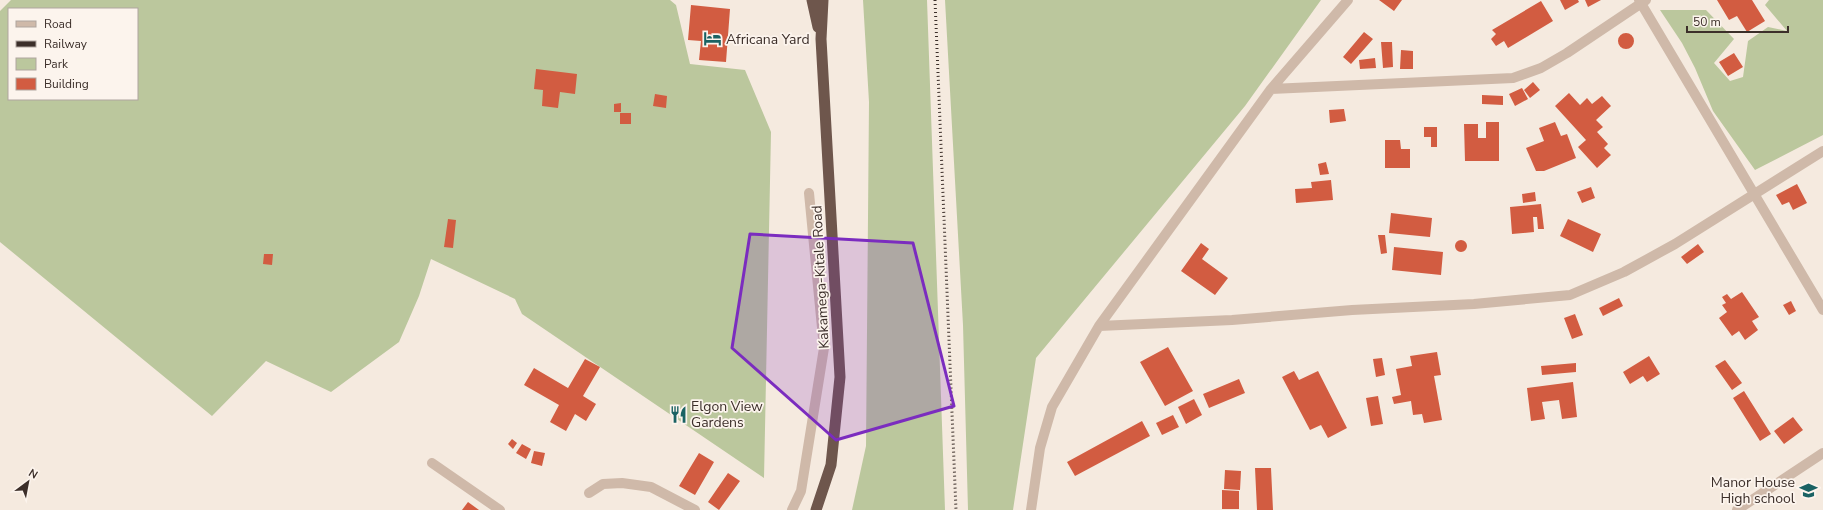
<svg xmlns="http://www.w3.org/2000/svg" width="1823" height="510" viewBox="0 0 1823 510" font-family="'Nunito Sans',sans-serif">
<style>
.green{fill:#bbc79d;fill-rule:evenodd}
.building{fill:#d25c41}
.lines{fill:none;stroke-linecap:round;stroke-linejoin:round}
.minor{stroke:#cfb9a9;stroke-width:10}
.trunk{stroke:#6e564c;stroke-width:11}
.rail{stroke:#3c2f2a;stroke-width:3;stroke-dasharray:1 3;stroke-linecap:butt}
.marked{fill:#7b2cbf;fill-opacity:0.2;stroke:#7b2cbf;stroke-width:3;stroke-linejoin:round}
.labels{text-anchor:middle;stroke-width:3.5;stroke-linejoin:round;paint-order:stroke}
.poi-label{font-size:14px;fill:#3c2f2a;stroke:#fcf4ed;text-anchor:start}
.street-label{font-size:14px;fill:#3c2f2a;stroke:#fcf4ed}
</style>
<rect width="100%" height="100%" fill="#f5eadf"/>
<path class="green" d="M11,0H670L676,5L690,64L745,70L771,132L764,478L522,314L515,299L431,259L419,296L399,342L331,392L266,361L212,416L0,242V11ZM9,9H137V99H9Z
M863,0H927L945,510H852L866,446L869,102Z
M945,0H1321L1245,106L1036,358L1013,510H968L963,325Z
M1769,0H1823V135L1755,170L1713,111L1695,68L1682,43L1660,10H1706L1734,39L1714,63L1730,81L1743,77L1748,41L1768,27L1787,31L1765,5Z"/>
<path class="building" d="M1379,0H1402L1394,11Z
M1560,0H1578L1579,2L1565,10Z
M1585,0H1601L1588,7Z
M1717,0H1752L1765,21L1747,32L1737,16L1729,20Z
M1541,1L1553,21L1508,48L1504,41L1496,46L1491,39L1496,34L1492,30Z
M691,5L730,9L726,62L699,60L701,41L688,40Z
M1364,32L1373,39L1351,64L1343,57Z
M1618 41a8 8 0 1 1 16 0a8 8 0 1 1-16 0Z
M1381,42H1392L1393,67L1383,68Z
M1401,50L1413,51V69H1400Z
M1734,53L1743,67L1728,76L1719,62Z
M1375,58L1376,68L1360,69L1359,60Z
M536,69L577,74L575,94L560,92L558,108L542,106L543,90L534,89Z
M1533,82L1540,90L1530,98L1524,90Z
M1522,88L1528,99L1515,106L1509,94Z
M1569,93L1580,105L1587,98L1592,104L1602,96L1611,106L1596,120L1603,127L1597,132L1608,144L1604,148L1611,155L1597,168L1578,147L1586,140L1555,106Z
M655,94L667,96L666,108L653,106Z
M1482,95L1503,96V105L1482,104Z
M621,103V112H614V104Z
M1344,109L1346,121L1330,123L1329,110Z
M620,113H631V124H620Z
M1486,122H1499V161H1465L1464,124H1478V138H1486Z
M1555,122L1561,136L1567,134L1576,158L1544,171H1536L1526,148L1544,141L1539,128Z
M1424,127H1437V147H1431V137H1424Z
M1385,140H1400L1401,149H1410V168H1385Z
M1326,162L1329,174L1320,175L1318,164Z
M1331,180L1333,200L1296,203L1295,189L1312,188L1311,182Z
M1797,184L1807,203L1793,210L1789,202L1782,205L1776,195Z
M1591,187L1595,198L1582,203L1577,192Z
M1535,192L1536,201L1523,203L1522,194Z
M1541,204L1544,229H1538L1537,217H1533L1534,232L1512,234L1510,207Z
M1391,213L1432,218L1430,237L1389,233Z
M448,219L456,220L453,248L444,247Z
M1568,219L1601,234L1593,252L1560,236Z
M1378,235H1385L1387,253L1381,254Z
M1455 246a6 6 0 1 1 12 0a6 6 0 1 1-12 0Z
M1201,243L1209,249L1202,259L1228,278L1215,295L1181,271Z
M1698,244L1704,252L1687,264L1681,257Z
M1394,247L1443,252L1441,275L1392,270Z
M264,254H273L272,265L263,264Z
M1742,292L1759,317L1752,321L1758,330L1745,340L1739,331L1732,336L1719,318L1727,312L1722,305L1726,303L1722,297L1727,294L1731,299Z
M1619,298L1623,306L1603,316L1599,308Z
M1791,301L1796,311L1789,315L1783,305Z
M1575,314L1583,335L1572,339L1564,318Z
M1168,347L1193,391L1165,406L1140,362Z
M1437,352L1441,375L1434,376L1442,420L1424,423L1422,414L1413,415L1411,401L1394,404L1392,397L1401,395L1396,369L1412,366L1410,356Z
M1649,356L1660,374L1647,382L1643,376L1630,384L1623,372Z
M1382,358L1385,375L1376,377L1373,359Z
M585,359L600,367L583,396L596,404L586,421L575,414L566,431L550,422L559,405L524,385L534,368L568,388Z
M1725,360L1742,383L1732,390L1715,366Z
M1576,363V372L1542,375L1541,366Z
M1294,371L1299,380L1318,371L1347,428L1328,438L1321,425L1310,430L1282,377Z
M1239,379L1245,393L1209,408L1203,394Z
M1573,382L1577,417L1562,419L1559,400L1542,402L1545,419L1531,421L1527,388Z
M1744,391L1771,434L1760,441L1733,398Z
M1378,396L1383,424L1371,426L1366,398Z
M1194,399L1202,415L1186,424L1178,407Z
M1173,415L1179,427L1162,435L1156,423Z
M1793,417L1803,430L1784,444L1774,431Z
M1142,421L1150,436L1075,476L1067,462Z
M512,439L517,443L513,449L508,444Z
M522,444L531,449L526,459L516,453Z
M534,451L545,453L542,466L531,463Z
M699,453L714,462L695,495L679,486Z
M1255,468H1271L1273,510H1257Z
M1225,470L1241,471L1240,490L1224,489Z
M728,473L740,481L719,510L708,502Z
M1222,490L1239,491V509H1222Z
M468,502L479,510H462Z"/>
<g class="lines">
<path class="minor" d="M1639,0L1823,310
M1271,89L1513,78L1541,68L1567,53L1646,0
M1099,326L1232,320L1352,310L1474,304L1570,295L1624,272L1675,244L1823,151
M432,463L500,510
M589,493L603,484L622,483L651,487L695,510
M792,510L801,491L824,348L809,193
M1031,510L1040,448L1052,407L1099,326L1271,89L1348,0
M1737,510L1823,453"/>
<path class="trunk" d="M812,0L818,27
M816,510L831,465L840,377L821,39L823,0"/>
<path class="rail" d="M935,0L956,510"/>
</g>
<path class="marked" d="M750,234L913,243L954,406L836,440L732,348Z"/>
<defs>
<symbol id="hotel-bare" viewBox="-9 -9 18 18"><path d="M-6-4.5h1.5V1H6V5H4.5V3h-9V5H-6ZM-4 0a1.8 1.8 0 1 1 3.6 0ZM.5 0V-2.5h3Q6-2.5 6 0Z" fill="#1a6263" stroke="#fcf4ed" stroke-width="2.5" paint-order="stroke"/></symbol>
<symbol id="restaurant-bare" viewBox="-9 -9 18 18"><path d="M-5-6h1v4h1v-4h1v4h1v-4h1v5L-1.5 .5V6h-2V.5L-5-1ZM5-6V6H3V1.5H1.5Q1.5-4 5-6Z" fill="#1a6263" stroke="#fcf4ed" stroke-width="2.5" paint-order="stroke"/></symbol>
<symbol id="school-bare" viewBox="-9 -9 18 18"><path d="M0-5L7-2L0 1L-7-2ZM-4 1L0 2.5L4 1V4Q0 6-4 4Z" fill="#1a6263" stroke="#fcf4ed" stroke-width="2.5" paint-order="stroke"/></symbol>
</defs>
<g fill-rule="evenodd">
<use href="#hotel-bare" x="700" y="26" width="25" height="25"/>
<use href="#restaurant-bare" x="666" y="402" width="25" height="25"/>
<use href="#school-bare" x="1796" y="478" width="25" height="25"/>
</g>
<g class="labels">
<g class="poi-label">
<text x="726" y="44">Africana Yard</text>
<text x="691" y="411">Elgon View<tspan x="691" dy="16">Gardens</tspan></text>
<text x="1795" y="487" text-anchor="end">Manor House<tspan x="1795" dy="16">High school</tspan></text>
</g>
<g class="street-label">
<text transform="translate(820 277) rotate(-93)" y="5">Kakamega-Kitale Road</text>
</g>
</g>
<rect x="8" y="8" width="130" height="92" fill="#fcf4ed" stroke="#afa59f"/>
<rect x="16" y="21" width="20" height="6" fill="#cfb9a9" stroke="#afa59f"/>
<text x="44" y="28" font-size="12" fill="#3c2f2a">Road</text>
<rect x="16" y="41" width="20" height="6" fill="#3c2f2a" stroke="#afa59f"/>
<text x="44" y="48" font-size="12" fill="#3c2f2a">Railway</text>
<rect x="16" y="58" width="20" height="12" fill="#bbc79d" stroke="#afa59f"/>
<text x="44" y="68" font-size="12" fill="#3c2f2a">Park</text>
<rect x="16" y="78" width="20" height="12" fill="#d25c41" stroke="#afa59f"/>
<text x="44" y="88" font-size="12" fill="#3c2f2a">Building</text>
<g transform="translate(28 482) rotate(32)" stroke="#fcf4ed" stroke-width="3" paint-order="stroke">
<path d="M0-3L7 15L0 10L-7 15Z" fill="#3c2f2a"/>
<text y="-6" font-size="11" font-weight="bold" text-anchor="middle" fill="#3c2f2a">N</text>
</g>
<path d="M1687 26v6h101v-6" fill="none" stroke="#3c2f2a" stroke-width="2"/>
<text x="1693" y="26" font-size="12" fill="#3c2f2a" stroke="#fcf4ed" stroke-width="3" paint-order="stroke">50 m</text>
</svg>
